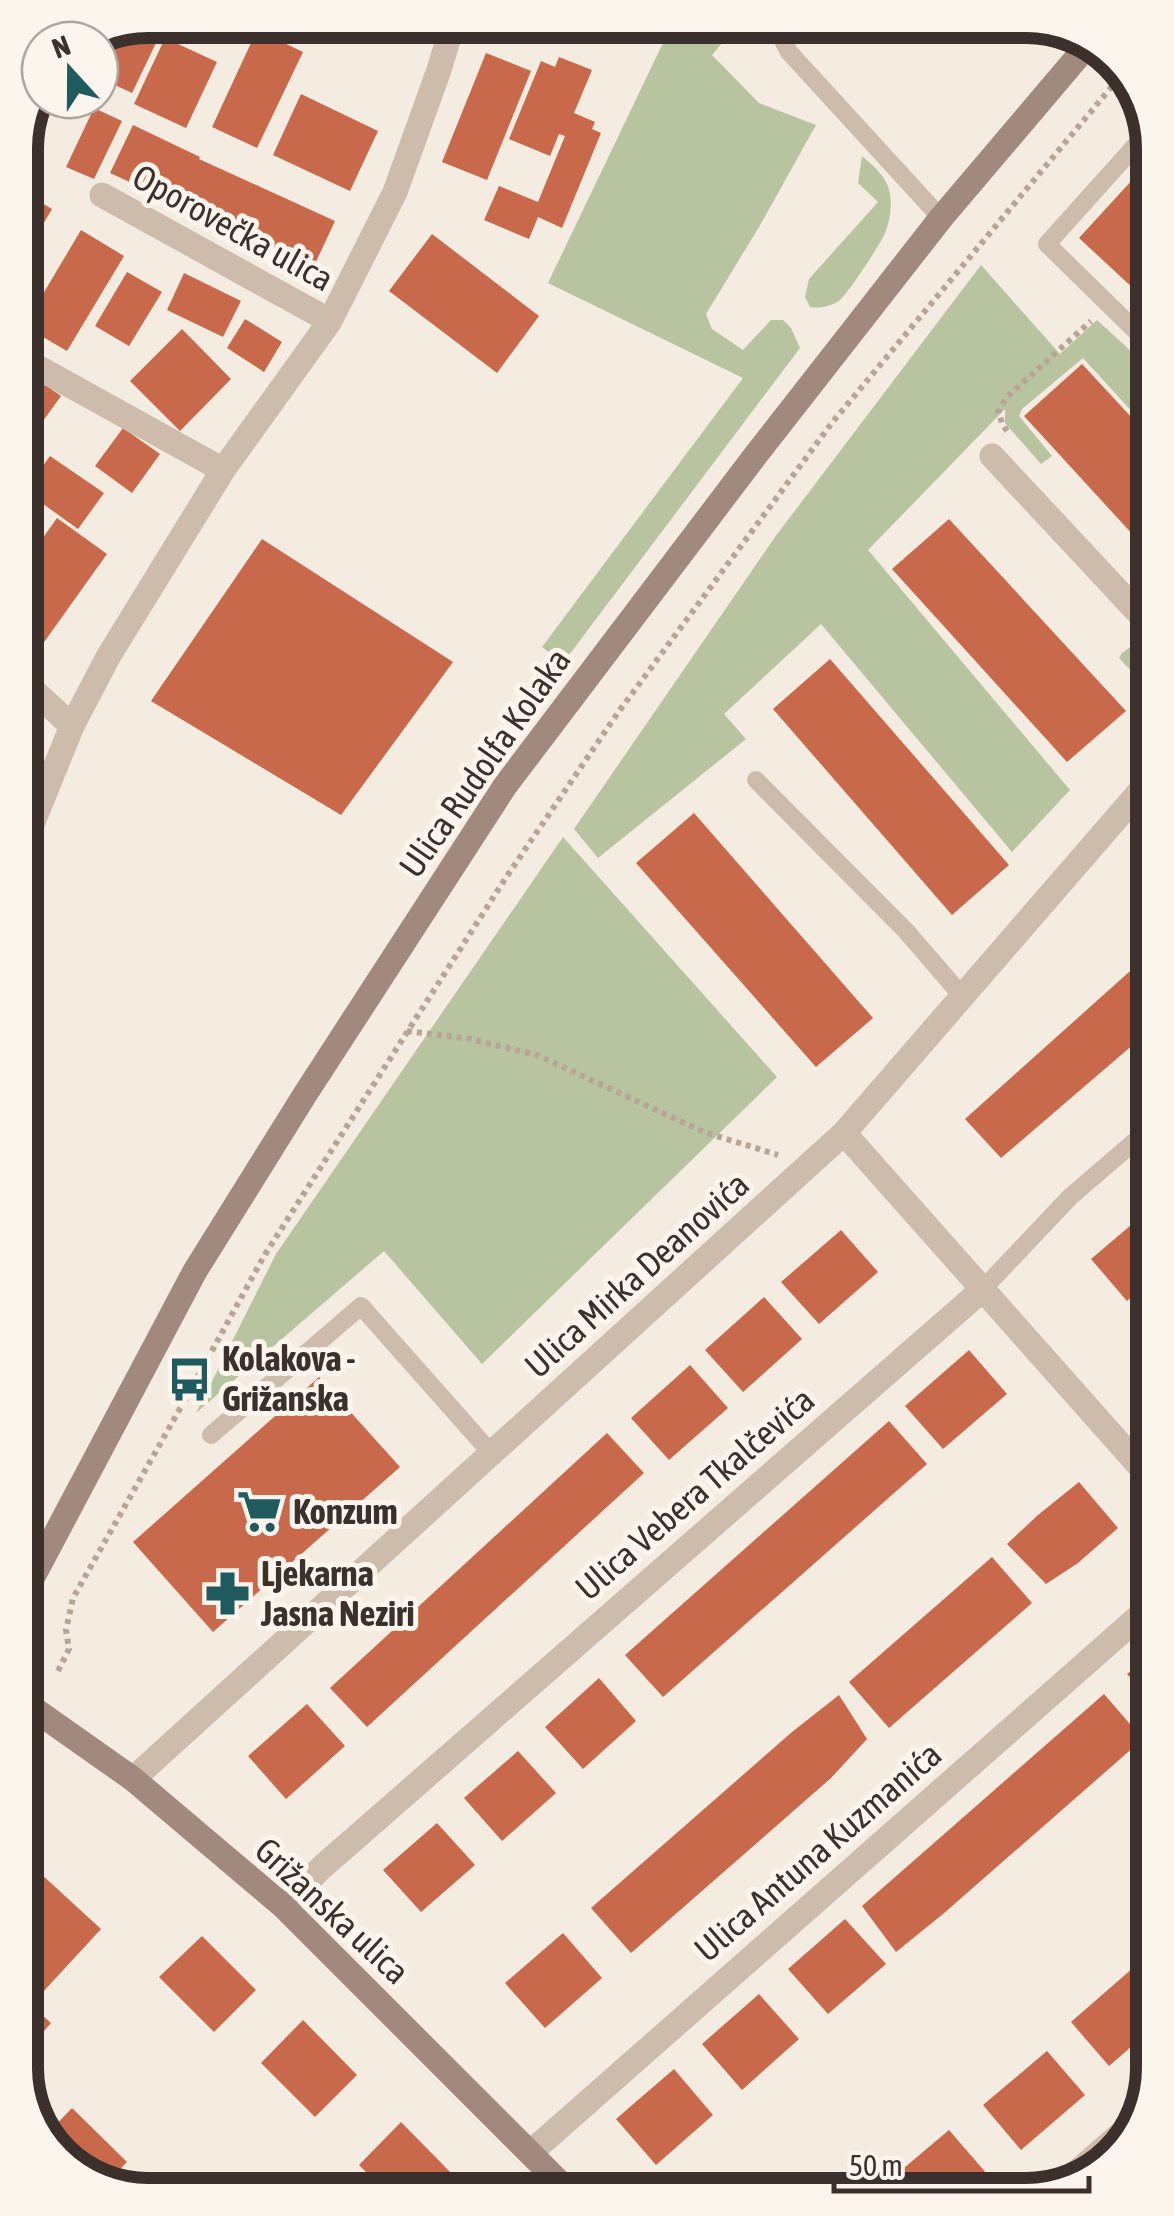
<svg xmlns="http://www.w3.org/2000/svg" width="1174" height="2216" viewBox="0 0 1174 2216" font-family="'Asap Condensed',sans-serif">
<style>
.green{fill:#b8c4a0}
.building{fill:#c8694b}
.lines{fill:none;stroke-linecap:round;stroke-linejoin:round}
.path{stroke:#b9a596;stroke-width:6;stroke-dasharray:5 5;stroke-linecap:butt}
.lane{stroke:#cdbbac;stroke-width:18}
.street{stroke:#cdbbac;stroke-width:25}
.secondary{stroke:#a18a7d;stroke-width:25}
.labels{text-anchor:middle;stroke-width:10;stroke-linejoin:round;paint-order:stroke}
.street-label{font-size:35px;fill:#3b302b;stroke:#fbf5ee}
.poi-label{font-size:35px;font-weight:bold;fill:#3b302b;stroke:#fbf5ee;text-anchor:start}
.rim{fill:none;stroke:#3b302b;stroke-width:12}
</style>
<rect width="100%" height="100%" fill="#f4ebe1"/>
<path class="green" d="M674,20H741L712,55L759,103L816,125L759,227L706,314L712,329L743,350L771,320H783L791,328L800,348L563,663L542,647L743,378L548,283Z
M862,156C874,167 887,176 890,194C892,206 890,221 885,233C880,245 849,292 840,300C832,306 819,309 810,307L805,297L809,279L878,202L858,183Z
M981,265L1060,354L1097,320L1145,364L1146,427L1083,358L1022,409L1019,416L1052,456L1041,464L1005,423V409L868,550L1070,790L1012,852L821,624L724,714L746,739L598,858L574,829L775,537Z
M1141,639L1147,641V688L1119,658L1122,653Z
M563,837L777,1077L482,1364L384,1251L196,1413L276,1254Z"/>
<path class="building" d="M147,20L166,22L132,93L100,78L123,30Z
M354,20H401L392,38Z
M257,30L303,52L257,148L212,127Z
M165,38L217,62L186,128L134,104Z
M486,53L531,71L487,180L442,162Z
M559,57L592,70L574,113L595,122L592,129L601,133L562,228L538,217L529,239L484,220L499,186L538,202L565,136L559,134L550,156L509,139L541,61L555,67Z
M301,94L378,131L350,191L273,155Z
M38,100H44L26,138L22,136Z
M94,108L122,121L94,179L66,167Z
M133,125L200,157L199,159L335,221L314,266L110,173Z
M1144,167L1145,279L1135,290L1079,238Z
M20,190L52,209L21,262V216Z
M81,230L124,256L67,351L24,326Z
M432,234L539,316L497,373L389,291Z
M127,272L162,292L129,346L95,326Z
M184,273L241,301L223,337L167,310Z
M245,319L282,342L264,372L227,348Z
M182,329L231,379L180,431L130,381Z
M1082,364L1146,433V549L1024,416Z
M21,368L61,396L33,435L22,426Z
M123,428L160,454L132,493L95,466Z
M50,456L104,493L78,529L25,491Z
M57,518L107,554L42,645L23,631L22,567Z
M949,519L1126,711L1067,762L892,569Z
M262,539L453,662L341,815L151,701Z
M830,659L1009,865L952,915L773,709Z
M694,813L873,1018L816,1067L636,863Z
M1148,955L1149,1031L1001,1158L965,1119Z
M1150,1209V1282L1127,1301L1091,1259Z
M841,1230L878,1272L819,1324L781,1282Z
M764,1297L802,1339L743,1392L705,1350Z
M969,1350L1007,1394L943,1449L905,1406Z
M690,1365L728,1408L669,1460L631,1418Z
M319,1377L400,1467L213,1632L133,1542Z
M889,1421L927,1464L663,1697L625,1655Z
M607,1433L644,1473L367,1727L330,1688Z
M1079,1482L1118,1528L1078,1563L1046,1584L1007,1544L1038,1515Z
M992,1557L1032,1603L889,1728L849,1682Z
M1152,1653V1703L1127,1674Z
M599,1678L636,1721L583,1769L545,1727Z
M1104,1694L1143,1739L943,1914L896,1952L862,1906Z
M839,1695L867,1739L831,1778L631,1953L591,1908L792,1732Z
M307,1704L345,1746L286,1799L248,1756Z
M518,1751L556,1793L502,1841L464,1798Z
M437,1823L475,1865L421,1912L383,1870Z
M29,1863L101,1929L31,2005L51,2023L30,2047Z
M845,1919L886,1964L828,2014L788,1969Z
M563,1933L602,1978L545,2028L505,1983Z
M202,1936L256,1990L214,2032L159,1977Z
M1134,1967L1154,1989V2027L1109,2066L1071,2022Z
M759,1994L799,2039L742,2090L702,2044Z
M303,2020L357,2075L315,2117L261,2063Z
M1047,2051L1085,2095L1021,2150L983,2105Z
M674,2069L713,2115L656,2165L616,2119Z
M72,2108L127,2162L105,2184L76,2174L45,2136Z
M401,2122L455,2177L439,2193H387L359,2165Z
M949,2130L987,2174L971,2187L889,2188L885,2184Z"/>
<g class="lines">
<path class="path" d="M1007,431L1003,425L998,412L1007,397L1091,321
M407,1031L470,1039L537,1055L704,1132L778,1155
M58,1671L69,1649L66,1630L73,1598L186,1398L264,1256L505,879L617,714L831,424L1123,73"/>
<path class="lane" d="M776,20V27L789,52L941,218
M1144,136L1047,244L1145,340
M756,780L906,931L963,997
M982,1290L1070,1197L1149,1129
M211,1435L361,1306L492,1454"/>
<path class="street" d="M102,195L330,321
M21,358L223,470
M992,456L1147,622
M23,681L72,726
M24,844L72,726L108,657L223,470L330,321L395,192L439,70L454,20
M844,1133L1151,1479
M133,1779L844,1133L1148,782
M283,1906L321,1868L982,1290
M530,2153L1152,1605
M1061,2186L1139,2118"/>
<path class="secondary" d="M27,1588L195,1271L304,1096L505,786L755,456L941,218L1092,40
M28,1705L133,1779L283,1906L568,2191"/>
</g>
<defs>
<symbol id="bus-bare" viewBox="-9 -9 18 18"><path d="M-5-6H5V4H4V6H2V4H-2V6H-4V4H-5ZM-3.5-4V0h7V-4ZM-3.5 1.2v1.5H-2V1.2ZM2 1.2v1.5H3.5V1.2Z" fill="#1f5a5e" stroke="#fbf5ee" stroke-width="2.5" paint-order="stroke"/></symbol>
<symbol id="supermarket-bare" viewBox="-9 -9 18 18"><path d="M-6-5.5h2.5l.6 2H6L4.5 2H-2.5L-4.4-4H-6ZM-1.5 3.2a1.3 1.3 0 1 0 .1 0ZM3 3.2a1.3 1.3 0 1 0 .1 0Z" fill="#1f5a5e" stroke="#fbf5ee" stroke-width="2.5" paint-order="stroke"/></symbol>
<symbol id="pharmacy-bare" viewBox="-9 -9 18 18"><path d="M-2-6h4v4h4v4h-4v4h-4v-4h-4v-4h4Z" fill="#1f5a5e" stroke="#fbf5ee" stroke-width="2.5" paint-order="stroke"/></symbol>
</defs>
<g fill-rule="evenodd">
<use href="#bus-bare" x="158" y="1348" width="63" height="63"/>
<use href="#supermarket-bare" x="228" y="1480" width="63" height="63"/>
<use href="#pharmacy-bare" x="196" y="1562" width="63" height="63"/>
</g>
<g class="labels">
<g class="street-label">
<text transform="translate(233 228) rotate(29)" y="12">Oporovečka ulica</text>
<text transform="translate(485 763) rotate(-55)" y="12">Ulica Rudolfa Kolaka</text>
<text transform="translate(637 1275) rotate(-42)" y="12">Ulica Mirka Deanovića</text>
<text transform="translate(695 1494) rotate(-41)" y="12">Ulica Vebera Tkalčevića</text>
<text transform="translate(818 1852) rotate(-41)" y="12">Ulica Antuna Kuzmanića</text>
<text transform="translate(332 1911) rotate(43)" y="12">Grižanska ulica</text>
</g>
<g class="poi-label">
<text x="222" y="1371">Kolakova -<tspan x="222" dy="40">Grižanska</tspan></text>
<text x="293" y="1524">Konzum</text>
<text x="261" y="1586">Ljekarna<tspan x="261" dy="40">Jasna Neziri</tspan></text>
</g>
</g>
<path d="M0 0H1174V2216H0ZM148 38H1026A110 110 0 0 1 1136 148V2068A110 110 0 0 1 1026 2178H148A110 110 0 0 1 38 2068V148A110 110 0 0 1 148 38Z" fill="#fbf5ee" fill-rule="evenodd"/>
<path class="rim" d="M148 38H1026A110 110 0 0 1 1136 148V2068A110 110 0 0 1 1026 2178H148A110 110 0 0 1 38 2068V148A110 110 0 0 1 148 38Z"/>
<g transform="translate(70 70) rotate(339)"><circle r="48" fill="#fbf5ee" stroke="#aea6a0" stroke-width="2.5"/>
<path d="M0-8L18 38L0 25L-18 38Z" fill="#1f5a5e"/>
<text y="-15" font-size="28" font-weight="bold" text-anchor="middle" fill="#3b302b">N</text>
</g>
<path d="M834 2176v15h255v-15" fill="none" stroke="#3b302b" stroke-width="5"/>
<text x="849" y="2176" font-size="30" fill="#3b302b" stroke="#fbf5ee" stroke-width="8" paint-order="stroke">50 m</text>
</svg>
